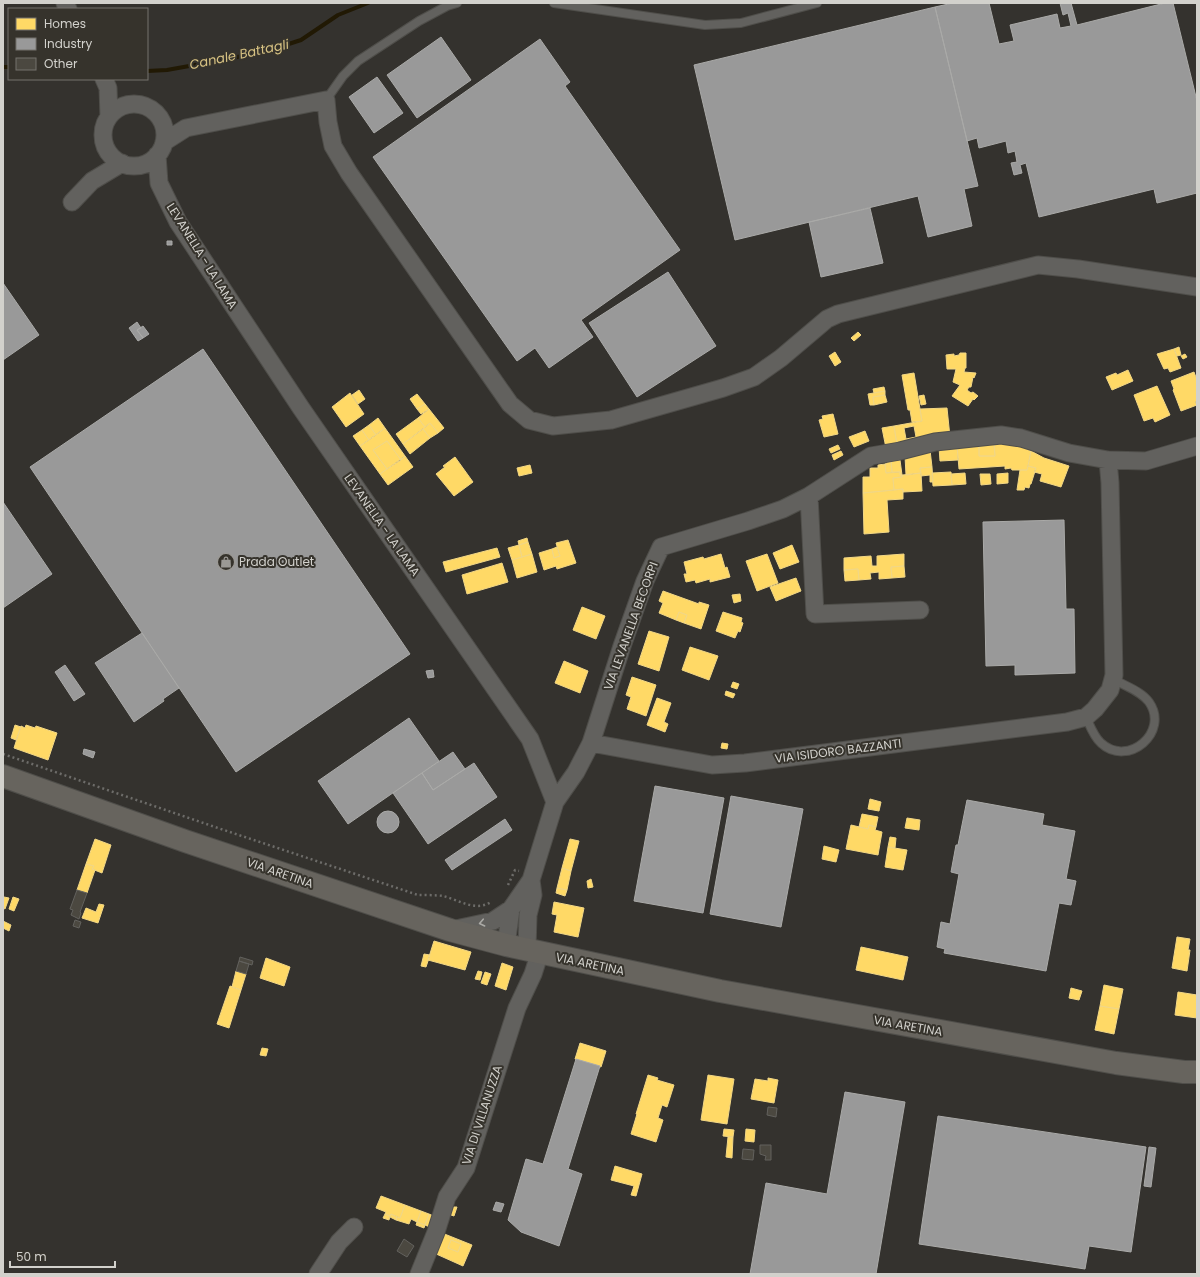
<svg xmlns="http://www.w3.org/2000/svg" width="1200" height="1277" viewBox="0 0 1200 1277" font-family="Poppins,sans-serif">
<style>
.homes{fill:#ffd966;stroke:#f2d785;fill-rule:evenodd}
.industry{fill:#999;stroke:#aaaaa8}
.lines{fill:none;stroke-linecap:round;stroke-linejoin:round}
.stream{stroke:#211904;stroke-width:4}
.building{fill:#4b4840;stroke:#62615d}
.lane-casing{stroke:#4f4e4a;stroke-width:10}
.street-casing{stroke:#4f4e4a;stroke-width:19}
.secondary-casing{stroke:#4f4e4a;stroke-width:24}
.path{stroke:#6d6c69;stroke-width:2.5;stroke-dasharray:2 3;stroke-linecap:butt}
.lane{stroke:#62615e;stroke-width:8}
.street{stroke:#62615e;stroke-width:17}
.secondary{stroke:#67645e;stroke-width:22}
.oneway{stroke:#abaaa6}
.labels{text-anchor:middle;stroke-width:4;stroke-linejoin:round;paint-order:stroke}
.street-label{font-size:12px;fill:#d2d1cc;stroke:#36332c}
.poi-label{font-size:12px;fill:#d2d1cc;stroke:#36332c;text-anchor:start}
.water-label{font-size:13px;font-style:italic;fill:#d7c283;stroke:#36332c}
</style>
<rect width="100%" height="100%" fill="#34322e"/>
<path class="homes" d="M858,332L861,335L854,341L851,338Z
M1179,347L1181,355L1177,356L1174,349Z
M1174,349L1181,368L1170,372L1168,368L1164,369L1157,354Z
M835,352L841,362L835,366L829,356Z
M960,353H966V368H965L964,372L976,373L974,378L973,377L971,387H969L967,390L971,393L973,392L978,396L974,400L973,399L968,406L952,396L960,385L953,382L956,369H947L946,355L954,354V356L959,355Z
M1185,354L1187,357L1183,359L1181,356Z
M1128,370L1133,381L1112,390L1106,377L1116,373L1117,375Z
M1194,372L1197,380V401L1195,402L1197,405L1181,411L1173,390L1174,389L1171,381Z
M914,373L922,421L912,422L910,410H908L902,375Z
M1157,386L1170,415L1155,422L1153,418L1144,421L1134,395Z
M884,387L885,391L874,393L873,389Z
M359,390L365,399L358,404L352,395Z
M885,391V395L873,397L874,405H870L868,394Z
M350,393L364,414L346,427L332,407Z
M417,394L425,404L417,409L410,399Z
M885,395L887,402L874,405L873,397Z
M924,395L926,404L921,405L919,396Z
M425,404L429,409L421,414L417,409Z
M947,408L950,437L897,445L894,426L922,421L920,409ZM914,426L916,437L906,439L904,428Z
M429,409L444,428L438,433L430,423L425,427L418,418Z
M833,414L838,434L824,437L819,420L823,419L822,416Z
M378,418L385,428L376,435L369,425Z
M418,418L425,427L403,444L396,434Z
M430,423L438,433L430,438L423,429Z
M369,425L376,435L369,440L362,430Z
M894,426L897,445L886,448L882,428Z
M385,428L405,456L401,460L387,441L373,450L387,469L380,474L360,446Z
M423,429L430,438L410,454L403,444Z
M362,430L369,440L360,446L353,436Z
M865,431L869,441L854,447L849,437Z
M387,441L401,460L387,469L373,450Z
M994,443L995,456H979V444Z
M994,443H1003L1022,447L1031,451L1027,470H1012L1011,468L1005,469V466L959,469L957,445L979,444V456H995Z
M838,445L840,449L831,453L829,449Z
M957,445L958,460L940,461L939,447Z
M930,450L932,467L920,468L921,473L906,475L905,456Z
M841,451L843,455L834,460L832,455Z
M1031,451L1044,458L1069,466L1061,487L1040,481L1042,474L1034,472L1036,468L1028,466Z
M405,456L413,467L388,485L380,474Z
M455,457L473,482L454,496L436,474L445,467L443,466Z
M900,460L902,475H900V472H892L891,461Z
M891,461L892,472L886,473L885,464Z
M885,464L886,473L900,472V475H902V477L893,478L894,490L863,493V477H870V468H878V465Z
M530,465L532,473L519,476L517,468Z
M1028,466L1036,468L1031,484H1030L1029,488L1025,487L1024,490H1017L1020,470H1027Z
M932,467L933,482H930V475L921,476L920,468Z
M951,472L952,485L933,486L932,473Z
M921,473L922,491L903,492V489L894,490L893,478L902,477V475Z
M965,473L966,484L952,485L951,474Z
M1008,473V483L997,484V474Z
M980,474H990L991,484L981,485Z
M903,489V499L887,500L889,532L864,534L863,493Z
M527,538L528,542L519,545L518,541Z
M568,540L576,563L557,569L556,566L544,570L539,553L552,549L554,558L560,556L556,543Z
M528,542L532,554L522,557L519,545Z
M519,545L522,557L512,560L508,548Z
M792,545L799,562L780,569L773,553Z
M557,547L560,556L554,558L552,549Z
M497,548L500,557L446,572L443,562Z
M532,554L537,572L517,578L512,560Z
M721,554L725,568L727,567L730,577L710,582V579L696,583L695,580L686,582L684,574H687L684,562L703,557L704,559Z
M767,554L778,583L757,591L746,561Z
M904,554V566L891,567L892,578L879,579V572L870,573L871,579L859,580L858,569L844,570V558L871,556L872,566H877V556Z
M502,563L508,582L467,594L462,575Z
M904,566L905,577L892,578L891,567Z
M858,569L859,580L845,581L844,570Z
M796,578L801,591L776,601L770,587Z
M663,591L699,604V602L709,605L701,629L684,623L687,615L679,612L676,620L659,613L663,603L659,601Z
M740,594L741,601L734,603L732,595Z
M582,607L605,616L596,639L573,630Z
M679,612L687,615L684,623L676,620Z
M723,612L742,618L741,622L743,623L740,632L738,631L735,638L716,631Z
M649,631L669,637L659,671L638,664Z
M690,647L718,656L709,680L682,670Z
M564,661L588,671L580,693L555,683Z
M632,677L656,685L646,716L627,709L631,697L626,695Z
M733,682L739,684L737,689L731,687Z
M726,691L735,694L733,698L725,695Z
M657,698L671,703L664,722L668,724L665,732L647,725Z
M15,725L21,727L16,740L11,738Z
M26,725L35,728L36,726L57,733L48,760L14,748L21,726L25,728Z
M722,743L728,744L727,749L721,748Z
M870,799L881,802L879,811L868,809Z
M862,814L878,817L876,827L869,825L868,829L859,827Z
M907,818L920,820L919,830L905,828Z
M851,825L868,829L869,825L876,827L875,830L882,832L878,855L846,849Z
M890,837L896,838L895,848L888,847Z
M95,839L111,845L102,873L92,869L94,866L86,864Z
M570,839L579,841L571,871L562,868Z
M824,846L839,850L836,862L822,859Z
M888,847L907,850L903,870L885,867Z
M86,864L94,866L92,869L95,870L87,893L77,890Z
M562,868L571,871L567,890L557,888Z
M591,879L593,887L588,888L587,881Z
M557,888L567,890L565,896L556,893Z
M4,897L9,898L5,909L3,908Z
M13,897L19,899L14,911L9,909Z
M554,902L584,908L578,937L554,932L557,915L552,914Z
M99,904L104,905L98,923L82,918L86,908L96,912Z
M3,921L11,925L9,931L3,928Z
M1177,937L1190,939L1188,950H1190L1187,971L1172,968Z
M434,941L471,952L465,970L428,960Z
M861,947L908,957L903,980L856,970Z
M424,954L430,955L426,967L421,966Z
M266,958L290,967L284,986L260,978Z
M502,963L513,967L506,990L495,986Z
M236,971L246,974L241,990L232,987Z
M478,971L482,972L480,980L475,979Z
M485,972L491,974L487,985L481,983Z
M1104,985L1123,989L1119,1009L1100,1006Z
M230,986L241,990L229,1028L217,1024Z
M1071,988L1082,991L1079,1000L1069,998Z
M1178,992L1197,995V1018L1175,1015Z
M1100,1006L1119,1009L1114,1034L1095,1030Z
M580,1043L606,1051L601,1067L575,1059Z
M262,1048L268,1049L266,1056L260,1055Z
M648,1075L658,1078L657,1080L674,1085L667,1107L662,1105L658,1118L663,1120L656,1142L631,1134L637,1114H636Z
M708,1075L734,1079L727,1124L701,1120Z
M768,1078L778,1080L774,1103L751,1099L755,1079L768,1081Z
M724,1129L734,1130L733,1137L723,1136Z
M746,1129L755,1130L754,1142L745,1141Z
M728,1137H733L732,1158L726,1157Z
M615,1166L642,1174L636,1196L631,1195L634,1186L611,1180Z
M381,1196L405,1205L400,1218L391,1214L390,1216L385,1214L386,1212L376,1208Z
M405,1205L421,1211L417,1222L411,1219L409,1224L396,1220L397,1217L400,1218Z
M453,1207H457L454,1216L451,1215Z
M421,1211L429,1214L425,1225L417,1222Z
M385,1214L390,1216L389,1220L383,1218Z
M391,1214L397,1217L396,1220L390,1217Z
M429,1214L436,1217L432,1228L425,1225Z
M417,1222L425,1225L424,1228L416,1225Z
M442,1233L472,1245L463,1266L434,1253ZM451,1240L461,1244L458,1252L448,1248Z
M451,1240L461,1244L458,1252L448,1248Z"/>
<path class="industry" d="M953,3H989L999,44L1014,41L1010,25L1057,14L1060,28L1071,26L1068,13L1063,15L1060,3H1071L1077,25L1165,3H1173L1197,101V193L1157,203L1154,189L1039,217L1026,163L1020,165L1022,173L1014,175L1011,163L1017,162L1015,151L1008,153L1006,141L979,148L977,138L967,141L935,7Z
M935,7L978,186L964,189L972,226L928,237L918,196L735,240L694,65Z
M441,37L471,80L417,118L387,75Z
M540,39L570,82L565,86L680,250L581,320L593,337L549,368L535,348L517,361L373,157Z
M377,77L403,113L374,133L349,97Z
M870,208L883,263L821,277L809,222Z
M167,241H172V245H167Z
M668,272L716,346L637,397L589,323Z
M3,283L39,335L3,360Z
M137,322L141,328L137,330L143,338L138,341L129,328Z
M143,326L149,334L143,338L137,330Z
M203,349L410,654L236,772L30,467Z
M3,502L52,574L3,608Z
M1064,520L1066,609H1074L1075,673L1015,675V665L986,666L983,522Z
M142,633L179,688L163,699L164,701L134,722L95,663Z
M65,665L85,694L74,701L55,672Z
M433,670L434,677L428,678L426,671Z
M409,718L439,761L348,824L318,781Z
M84,749L95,752L93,758L83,754Z
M453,752L465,769L433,790L422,773Z
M474,763L497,797L428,844L393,793L422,773L433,790Z
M655,786L724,798L703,913L634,901Z
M731,796L803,809L781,927L710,914Z
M967,800L1044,814L1042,825L1075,831L1066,879L1076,881L1071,905L1059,903L1046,971L944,953L945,949L937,947L941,922L950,924L959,874L951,872L956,845H958Z
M377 822a11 11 0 1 1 22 0a11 11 0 1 1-22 0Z
M505,819L512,830L452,870L445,860Z
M576,1059L600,1066L568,1169L582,1174L559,1246L521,1232L508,1220L526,1159L543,1164Z
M845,1092L905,1102L876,1274H750L766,1183L827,1194Z
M938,1116L1146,1147L1131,1252L1089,1246L1085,1269L919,1244Z
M1149,1147L1156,1148L1151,1187L1144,1186Z
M496,1202L504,1204L501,1212L493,1210Z"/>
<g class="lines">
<path class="stream" d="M3,67H9
M147,71L167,70L228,59L270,50L301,40L338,15L368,3"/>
</g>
<path class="building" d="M77,890L87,893L80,912L81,913L79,919L71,915L73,910L70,909Z
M75,920L81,922L79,928L73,926Z
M240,957L253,961L252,965L239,961Z
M239,961L249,964L246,974L236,971Z
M768,1107L777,1108L776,1117L767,1115Z
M760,1145H771V1160H765L766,1156L760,1154Z
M743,1149L754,1150L753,1160L742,1159Z
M404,1239L414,1246L407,1257L397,1251Z"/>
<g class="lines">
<defs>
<path id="lane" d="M554,3L705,25L741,23L817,3
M326,100L343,76L358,61L419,21L447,6L457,3
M1086,717C1090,726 1094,737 1101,743C1128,768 1170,732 1149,702C1141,691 1125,686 1113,679"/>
<path id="street" d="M65,3L68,9
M104,79L108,88L109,117
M103 135a31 31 0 1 1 62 0a31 31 0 1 1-62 0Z
M164,142L186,128L326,100L328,122L333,146L349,173L510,404L529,420L553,426L611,420L723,388L754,377L781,358L827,319L838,314L1038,265L1078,269L1197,287
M157,155L159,183L178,222L301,408L530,739L555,802L531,880L511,909L493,921L451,930
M72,202L92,181L122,163
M809,496L815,614L920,610
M591,743L712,765L745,763L1067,722L1086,717L1095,709L1110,690L1114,675L1110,483L1108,460
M555,802L576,772L591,743L622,646L645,581L661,547L748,521L783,509L809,496L871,456L900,451L935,442L1001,435L1021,438L1069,453L1108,460L1146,461L1197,446
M506,945L511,909
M527,949L528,915L533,895L531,880
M318,1274L339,1242L354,1227
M419,1274L436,1232L447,1197L466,1168L517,1008L533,974L540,952"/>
<path id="secondary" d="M3,776L185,841L450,930L506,945L720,991L1116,1063L1184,1072H1197"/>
</defs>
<use href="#lane" class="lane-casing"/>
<use href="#street" class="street-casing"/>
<use href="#secondary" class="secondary-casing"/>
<path class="path" d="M3,754L212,826L418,895C426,895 436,895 443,896C459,900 475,912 491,902
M508,885L515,870L519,871"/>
<use href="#lane" class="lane"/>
<use href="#street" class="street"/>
<use href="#secondary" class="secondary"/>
</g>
<defs><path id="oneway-chevron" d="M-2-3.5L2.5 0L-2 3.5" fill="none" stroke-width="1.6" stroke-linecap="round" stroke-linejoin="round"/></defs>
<use class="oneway" href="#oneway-chevron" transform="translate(482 923) rotate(168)"/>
<defs>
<symbol id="shop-ring" viewBox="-11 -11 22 22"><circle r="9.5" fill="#36332c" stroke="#9b9995" stroke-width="1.5"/><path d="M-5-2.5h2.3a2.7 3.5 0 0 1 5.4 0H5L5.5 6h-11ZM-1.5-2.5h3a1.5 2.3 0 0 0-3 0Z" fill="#9b9995"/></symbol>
</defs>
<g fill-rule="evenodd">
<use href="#shop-ring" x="216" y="552" width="20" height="20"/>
</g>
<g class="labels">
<g class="street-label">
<text transform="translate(202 256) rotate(58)" y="4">LEVANELLA - LA LAMA</text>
<text transform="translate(382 525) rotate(55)" y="4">LEVANELLA - LA LAMA</text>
<text transform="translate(631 626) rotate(-70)" y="4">VIA LEVANELLA BECORPI</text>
<text transform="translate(838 751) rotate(-7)" y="4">VIA ISIDORO BAZZANTI</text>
<text transform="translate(280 873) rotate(19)" y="4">VIA ARETINA</text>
<text transform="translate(590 964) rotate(12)" y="4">VIA ARETINA</text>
<text transform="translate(908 1026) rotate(10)" y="4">VIA ARETINA</text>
<text transform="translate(482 1115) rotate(-72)" y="4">VIA DI VILLANUZZA</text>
</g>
<g class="poi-label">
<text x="239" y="566">Prada Outlet</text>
</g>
<g class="water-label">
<text transform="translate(239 54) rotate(-12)" y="5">Canale Battagli</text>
</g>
</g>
<rect width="1200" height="1277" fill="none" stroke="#d2d1cc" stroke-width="8"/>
<rect x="8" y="8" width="140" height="72" fill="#36332c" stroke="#74726c"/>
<rect x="16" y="18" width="20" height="12" fill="#ffd966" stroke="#74726c"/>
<text x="44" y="28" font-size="12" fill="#d2d1cc">Homes</text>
<rect x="16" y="38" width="20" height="12" fill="#999999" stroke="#74726c"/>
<text x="44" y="48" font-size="12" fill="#d2d1cc">Industry</text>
<rect x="16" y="58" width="20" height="12" fill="#4b4840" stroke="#74726c"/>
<text x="44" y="68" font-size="12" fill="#d2d1cc">Other</text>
<path d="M10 1261v6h105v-6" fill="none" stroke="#d2d1cc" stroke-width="2"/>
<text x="16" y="1261" font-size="12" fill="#d2d1cc" stroke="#36332c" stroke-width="3" paint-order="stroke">50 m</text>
</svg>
